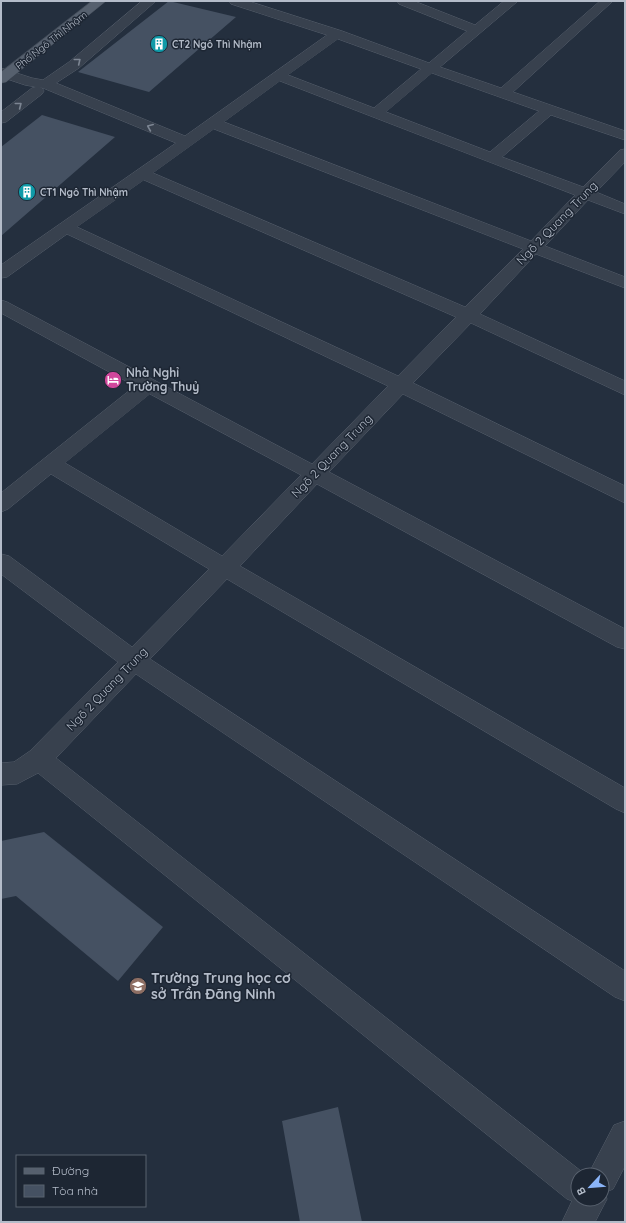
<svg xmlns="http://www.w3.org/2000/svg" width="626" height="1223" viewBox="0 0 626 1223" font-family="Quicksand,sans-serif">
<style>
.building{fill:#455162}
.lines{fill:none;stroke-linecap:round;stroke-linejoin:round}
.minor-casing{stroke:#565f6c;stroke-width:1}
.major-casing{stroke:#414a57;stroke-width:1}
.minor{fill:#38414e;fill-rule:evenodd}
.major{fill:#56606e;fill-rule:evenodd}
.oneway{stroke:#7c8592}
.labels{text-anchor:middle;stroke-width:3;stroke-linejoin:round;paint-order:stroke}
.far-street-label{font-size:10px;fill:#b4bcc9;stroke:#1d2633}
.far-poi-label{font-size:10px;font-weight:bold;fill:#b4bcc9;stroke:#1d2633;text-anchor:start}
.street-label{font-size:12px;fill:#b4bcc9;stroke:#1d2633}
.poi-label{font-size:12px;font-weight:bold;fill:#b4bcc9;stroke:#1d2633;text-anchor:start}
.near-poi-label{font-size:14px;font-weight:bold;fill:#b4bcc9;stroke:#1d2633;text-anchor:start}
</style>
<rect width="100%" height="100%" fill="#242f3e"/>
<path class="building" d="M169,1L236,17L149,92L78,72Z
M42,115L115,137L1,236V147Z
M44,832L163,927L118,981L16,896L1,899V841Z
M338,1107L362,1222H300L282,1121Z"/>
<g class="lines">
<defs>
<path id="minor" d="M142,1H156L79,68L56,83L185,136L327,35L231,4L229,1H248L342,31L429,63L467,31L399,4L397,1H414L475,25L504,1H518L440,67L501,88L600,1H613L513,92L625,131V140L551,115L502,157L583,187L620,150L625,149V162L596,192L625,204V214L588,200L545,246L625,277V288L536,254L480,314L625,381V395L471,323L413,383L625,486V503L403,394L329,472L625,629V649L617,647L317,484L240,566L625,788V813L616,809L227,579L150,659L625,971V1001L615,997L136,674L56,758L586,1175H578V1199H602V1175H588L614,1125L625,1121V1166L613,1189L604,1193L607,1199L595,1222H562L572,1201L567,1199L38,773L17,784L1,785V763L14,762L30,751L118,662L1,574V554L9,556L132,647L209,569L51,474L8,509L1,512V493L135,386L1,313V300L7,302L312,464L388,386L67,234L7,277L1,278V265L176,143L43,88L39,87L42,88L44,91L42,94L6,122L1,123V112L32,88L36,87L25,85L1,77V68L32,78L43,80L69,62ZM338,39L421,69L374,108L288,75ZM432,73L539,111L490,152L386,112ZM280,81L575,195L531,241L224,122ZM214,129L523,249L465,307L153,173ZM144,180L456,317L398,376L77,227ZM150,394L301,475L222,556L65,463Z"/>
<path id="major" d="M92,1H106L6,82L1,83V72Z"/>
</defs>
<use href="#minor" class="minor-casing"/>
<use href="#major" class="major-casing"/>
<use href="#minor" class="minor"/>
<use href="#major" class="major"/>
</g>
<defs><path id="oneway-chevron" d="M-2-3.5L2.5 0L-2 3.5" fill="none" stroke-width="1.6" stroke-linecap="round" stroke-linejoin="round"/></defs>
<g class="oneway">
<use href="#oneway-chevron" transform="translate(78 61) rotate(-39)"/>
<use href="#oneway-chevron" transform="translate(19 105) rotate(-38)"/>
<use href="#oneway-chevron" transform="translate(150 127) rotate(-157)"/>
</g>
<defs>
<symbol id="building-disc" viewBox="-11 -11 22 22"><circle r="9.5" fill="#0f9aa8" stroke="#1d2633"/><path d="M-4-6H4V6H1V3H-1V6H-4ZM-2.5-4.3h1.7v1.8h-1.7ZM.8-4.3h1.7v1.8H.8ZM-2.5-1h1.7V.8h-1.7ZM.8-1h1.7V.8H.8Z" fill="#fff"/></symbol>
<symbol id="hotel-disc" viewBox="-11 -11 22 22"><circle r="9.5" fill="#d1479c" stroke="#1d2633"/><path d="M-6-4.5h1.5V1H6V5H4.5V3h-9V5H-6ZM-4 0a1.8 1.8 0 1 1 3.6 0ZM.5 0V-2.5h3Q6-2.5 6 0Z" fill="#fff"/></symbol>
<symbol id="school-disc" viewBox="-11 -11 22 22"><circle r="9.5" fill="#8d6e63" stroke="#1d2633"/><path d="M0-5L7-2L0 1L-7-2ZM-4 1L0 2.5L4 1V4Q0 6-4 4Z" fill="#fff"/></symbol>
</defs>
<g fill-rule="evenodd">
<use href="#building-disc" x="149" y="34" width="20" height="20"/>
<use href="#building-disc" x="17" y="182" width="20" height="20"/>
<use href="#hotel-disc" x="103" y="370" width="20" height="20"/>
<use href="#school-disc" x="128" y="976" width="20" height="20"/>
</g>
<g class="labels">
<g class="far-street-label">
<text transform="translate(51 40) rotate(-38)" y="4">Phố Ngô Thì Nhậm</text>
</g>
<g class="far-poi-label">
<text x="172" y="48">CT2 Ngô Thì Nhậm</text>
<text x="40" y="196">CT1 Ngô Thì Nhậm</text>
</g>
<g class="street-label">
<text transform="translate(557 223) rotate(-46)" y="4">Ngõ 2 Quang Trung</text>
<text transform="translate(332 456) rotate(-46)" y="4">Ngõ 2 Quang Trung</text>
<text transform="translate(107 689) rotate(-46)" y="4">Ngõ 2 Quang Trung</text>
</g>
<g class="poi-label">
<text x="126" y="377">Nhà Nghỉ<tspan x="126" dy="14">Trường Thuỷ</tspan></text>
</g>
<g class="near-poi-label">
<text x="151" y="983">Trường Trung học cơ<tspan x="151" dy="16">sở Trần Đăng Ninh</tspan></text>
</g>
</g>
<rect width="626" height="1223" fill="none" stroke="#b4bcc9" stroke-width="4"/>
<rect x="16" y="1155" width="130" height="52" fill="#1d2633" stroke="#59626f"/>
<rect x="24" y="1168" width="20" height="6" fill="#56606e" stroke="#59626f"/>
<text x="52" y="1175" font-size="12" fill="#b4bcc9">Đường</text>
<rect x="24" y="1185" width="20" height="12" fill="#455162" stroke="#59626f"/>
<text x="52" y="1195" font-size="12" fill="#b4bcc9">Tòa nhà</text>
<g transform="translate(590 1187) rotate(244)"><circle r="19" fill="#1d2633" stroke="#59626f"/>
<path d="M0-3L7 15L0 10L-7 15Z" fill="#8ab4f8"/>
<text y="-6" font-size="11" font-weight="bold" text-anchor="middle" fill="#b4bcc9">B</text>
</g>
</svg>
